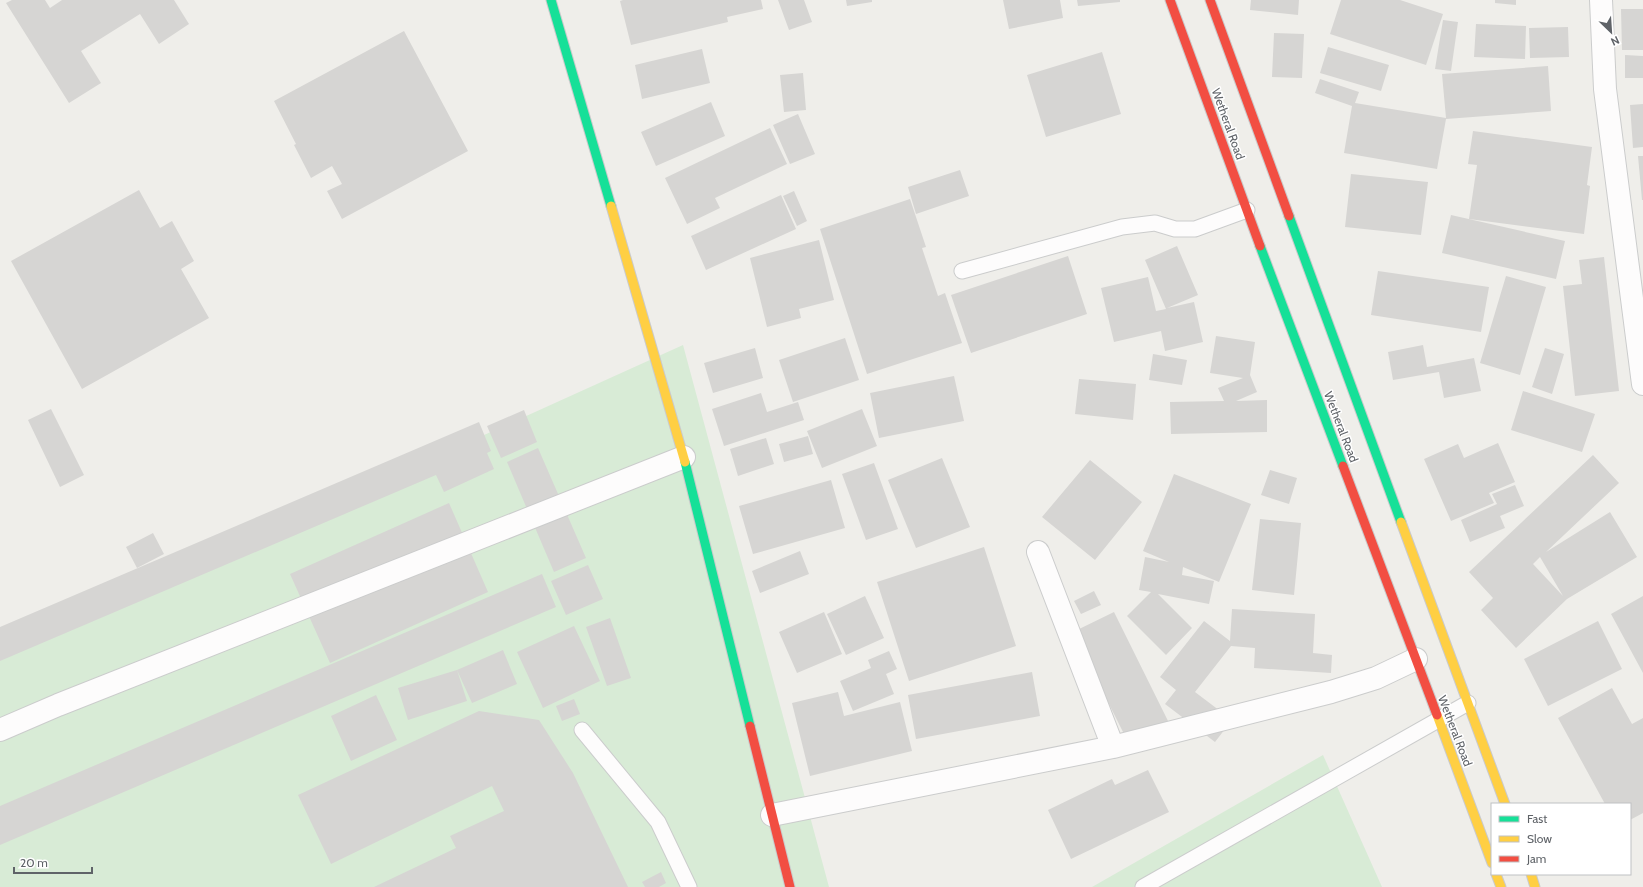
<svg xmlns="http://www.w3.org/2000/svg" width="1643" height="887" viewBox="0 0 1643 887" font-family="Cabin,sans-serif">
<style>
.green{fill:#d8ebd6}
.building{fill:#d6d5d3;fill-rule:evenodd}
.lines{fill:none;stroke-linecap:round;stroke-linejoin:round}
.lane-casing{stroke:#cbcccc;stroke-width:17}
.street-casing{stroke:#cbcccc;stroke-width:24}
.fast-casing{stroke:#cacacb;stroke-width:11}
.slow-casing{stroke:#cacacb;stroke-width:11}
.jam-casing{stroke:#cacacb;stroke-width:11}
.lane{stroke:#fdfcfc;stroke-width:15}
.street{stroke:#fdfcfc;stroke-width:22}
.fast{stroke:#16e098;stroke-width:9}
.slow{stroke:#ffcf43;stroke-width:9}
.jam{stroke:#f24e42;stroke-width:9}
.labels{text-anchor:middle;stroke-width:3;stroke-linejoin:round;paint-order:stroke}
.street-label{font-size:12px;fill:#5f6368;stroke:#fff}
</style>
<rect width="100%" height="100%" fill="#efeeea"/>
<path class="green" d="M683,345L829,887H0V654Z
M1323,755L1382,887H1092Z"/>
<path class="building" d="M12,0H45L50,8L62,0H174L189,24L159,44L140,14L81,51L101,83L69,103L6,3Z
M623,0H761L763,9L727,17L728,22L631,45L620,1Z
M778,0H804L812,22L789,30Z
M846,0H872V2L847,6Z
M1003,0H1060L1063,18L1009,29Z
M1077,0H1120V2L1078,6Z
M1251,0H1299L1298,15L1250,10Z
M1341,0H1400L1443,14L1426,65L1330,34Z
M1495,0H1516V5L1495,3Z
M1621,9H1643V50H1622Z
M1443,20L1458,22L1451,71L1435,69Z
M1476,24L1526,26L1525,59L1474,57Z
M1568,27L1569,57L1530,58L1529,28Z
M404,31L468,151L342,219L327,191L342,184L332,166L311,178L294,145L296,144L274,101Z
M1274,33L1304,34L1302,78L1272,77Z
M1328,47L1389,65L1381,91L1320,73Z
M702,49L710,83L642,99L635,65Z
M1102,52L1121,114L1046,137L1027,75Z
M1625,55L1643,56V78H1625Z
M1548,66L1551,111L1446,119L1437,169L1344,153L1352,106L1315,93L1320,79L1359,92L1355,103L1446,118L1442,74Z
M803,73L806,110L784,112L780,75Z
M711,102L725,136L656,166L641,132Z
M1643,104V147L1633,148L1630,105Z
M798,114L815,154L790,164L773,125Z
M770,128L787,164L715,198L720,208L687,224L665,178Z
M1473,131L1592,147L1587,185L1590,186L1584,234L1469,219L1477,165L1468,164Z
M1638,156H1643V200H1642Z
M960,170L969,196L916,214L908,187Z
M1351,174L1428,182L1421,235L1345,227Z
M139,190L160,228L172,221L194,261L181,269L209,318L82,389L11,261Z
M794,191L807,221L797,226L783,196Z
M781,195L796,229L706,270L691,236Z
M910,199L926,247L922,248L938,296L945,293L962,343L867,374L820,229Z
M1451,215L1565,241L1556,279L1442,253Z
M819,240L834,300L799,309L801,318L767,327L750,258Z
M1177,246L1198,295L1167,308L1194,302L1203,342L1165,351L1161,331L1114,342L1101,288L1148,277L1156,311L1166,309L1145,260Z
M1068,256L1087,314L971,353L951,295Z
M1604,257L1619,391L1575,396L1563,286L1582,284L1579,260Z
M1378,271L1489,287L1481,332L1371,315Z
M1506,276L1546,287L1520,375L1480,363Z
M1216,336L1255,342L1250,375L1257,392L1236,401L1267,400V432L1171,434L1170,402L1224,401L1218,388L1243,378L1210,373Z
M845,338L859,380L793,402L779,360Z
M1423,345L1427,367L1474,358L1481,391L1444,398L1439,372L1393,380L1388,352Z
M755,348L763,378L713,393L704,363Z
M1545,348L1564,354L1552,394L1532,387Z
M1153,354L1187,360L1182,385L1149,380Z
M954,376L964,421L879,438L870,393Z
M1079,379L1136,384L1133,420L1075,414Z
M1523,391L1595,414L1582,452L1511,430Z
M761,393L767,412L798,402L804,420L724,446L712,409Z
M51,409L84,475L60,487L28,420Z
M862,409L877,446L822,468L807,431Z
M524,410L537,442L501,458L487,426Z
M479,422L491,451L487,453L494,469L444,492L436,475L0,661V627Z
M808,436L813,454L784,462L779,444Z
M766,438L774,464L738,476L730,449Z
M1498,443L1515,482L1489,493L1494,503L1451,521L1424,459L1458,444L1464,458Z
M538,448L586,558L554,572L507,462Z
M1593,455L1619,483L1546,552L1610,512L1637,557L1567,599L1516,648L1481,610L1493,598L1469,572ZM1540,557L1563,596L1533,564Z
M942,458L970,527L916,548L888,480Z
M1090,460L1142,502L1095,560L1042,517Z
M874,463L898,529L866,540L842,474Z
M1270,470L1297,478L1289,504L1261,495Z
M1174,474L1251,504L1219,582L1183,567L1182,575L1214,581L1209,604L1158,594L1192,628L1166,655L1127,616L1151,592L1139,590L1145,557L1169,562L1143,551Z
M831,480L845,528L753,554L739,506Z
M1515,485L1524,506L1500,516L1505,528L1470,542L1461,520L1497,504L1492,494Z
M449,503L488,592L330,663L290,574Z
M1260,519L1301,523L1294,595L1252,590Z
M153,533L164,554L137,568L126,547Z
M984,547L1016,646L909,681L877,582Z
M800,551L809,574L760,593L752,571Z
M588,565L603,599L566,615L551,581Z
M542,574L556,607L0,845V806Z
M1094,591L1101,605L1081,614L1074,601Z
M865,596L884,638L846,655L827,614Z
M1643,596V673L1611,614Z
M1232,609L1315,614L1313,653L1332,655L1331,673L1254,668L1255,648L1231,646L1195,692L1232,720L1215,742L1165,704L1176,690L1160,677L1204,621L1230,641Z
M824,612L842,654L797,673L779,632Z
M1114,612L1172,729L1126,738L1073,632Z
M610,618L631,678L607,686L586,627Z
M1598,621L1622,669L1548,706L1524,659Z
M574,626L600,681L543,708L517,652Z
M503,650L517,684L472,703L457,670Z
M889,651L897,669L886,674L894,694L853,711L840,681L871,668L868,660Z
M457,670L467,701L408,720L398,688Z
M1032,672L1040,716L916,739L908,695Z
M1612,688L1632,724L1643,718V813L1630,820V804H1605L1558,718Z
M838,692L844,716L900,702L912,751L810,776L792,703Z
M376,695L397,740L351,761L331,716Z
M574,699L580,714L562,721L556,706Z
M479,711L539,720L573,773L628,887H374L456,848L450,836L504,811L492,786L331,864L298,795Z
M1148,770L1169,812L1071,859L1048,810L1112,779L1115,785Z
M661,872L666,883L659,887H645L642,882Z"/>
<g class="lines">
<defs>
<path id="lane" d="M962,271L1122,227L1155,223L1175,229H1195L1247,210
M582,730L658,822L689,887
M1143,887L1468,703"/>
<path id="street" d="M1601,0L1605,89L1643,384
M1038,552L1113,747
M0,730L58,705L684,457
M772,815L1113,747L1331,692L1376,678L1416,659"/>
<path id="fast" d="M551,0L611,206
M1289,216L1401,522
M1260,246L1343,466
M685,462L750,726"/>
<path id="slow" d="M611,206L685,462
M1401,522L1505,804
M1437,715L1492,863
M1496,874L1501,887
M1531,874L1535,887"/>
<path id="jam" d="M1170,0L1260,246
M1210,0L1289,216
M1343,466L1437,715
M750,726L790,887"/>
</defs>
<use href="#lane" class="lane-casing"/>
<use href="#street" class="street-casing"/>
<use href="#fast" class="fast-casing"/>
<use href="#slow" class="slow-casing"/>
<use href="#jam" class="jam-casing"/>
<use href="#lane" class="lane"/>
<use href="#street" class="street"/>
<use href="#fast" class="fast"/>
<use href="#slow" class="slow"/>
<use href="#jam" class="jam"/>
</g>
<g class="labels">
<g class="street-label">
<text transform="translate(1228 124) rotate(70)" y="4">Wetheral Road</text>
<text transform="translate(1341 427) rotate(69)" y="4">Wetheral Road</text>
<text transform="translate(1455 731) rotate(69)" y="4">Wetheral Road</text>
</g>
</g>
<rect x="1491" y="803" width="140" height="72" fill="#ffffff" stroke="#bfc1c3"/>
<rect x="1499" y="816" width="20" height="6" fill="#16e098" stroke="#bfc1c3"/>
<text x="1527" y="823" font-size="12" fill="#5f6368">Fast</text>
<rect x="1499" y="836" width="20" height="6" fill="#ffcf43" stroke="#bfc1c3"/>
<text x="1527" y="843" font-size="12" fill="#5f6368">Slow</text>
<rect x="1499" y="856" width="20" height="6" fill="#f24e42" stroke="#bfc1c3"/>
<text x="1527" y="863" font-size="12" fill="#5f6368">Jam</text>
<g transform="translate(1611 32) rotate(155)" stroke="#ffffff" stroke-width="3" paint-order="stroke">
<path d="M0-3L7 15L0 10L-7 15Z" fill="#5f6368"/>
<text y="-6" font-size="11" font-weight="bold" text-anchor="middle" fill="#5f6368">N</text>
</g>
<path d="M14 867v6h78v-6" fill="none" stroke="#5f6368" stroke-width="2"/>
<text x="20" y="867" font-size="12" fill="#5f6368" stroke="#ffffff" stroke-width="3" paint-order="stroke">20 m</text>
</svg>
